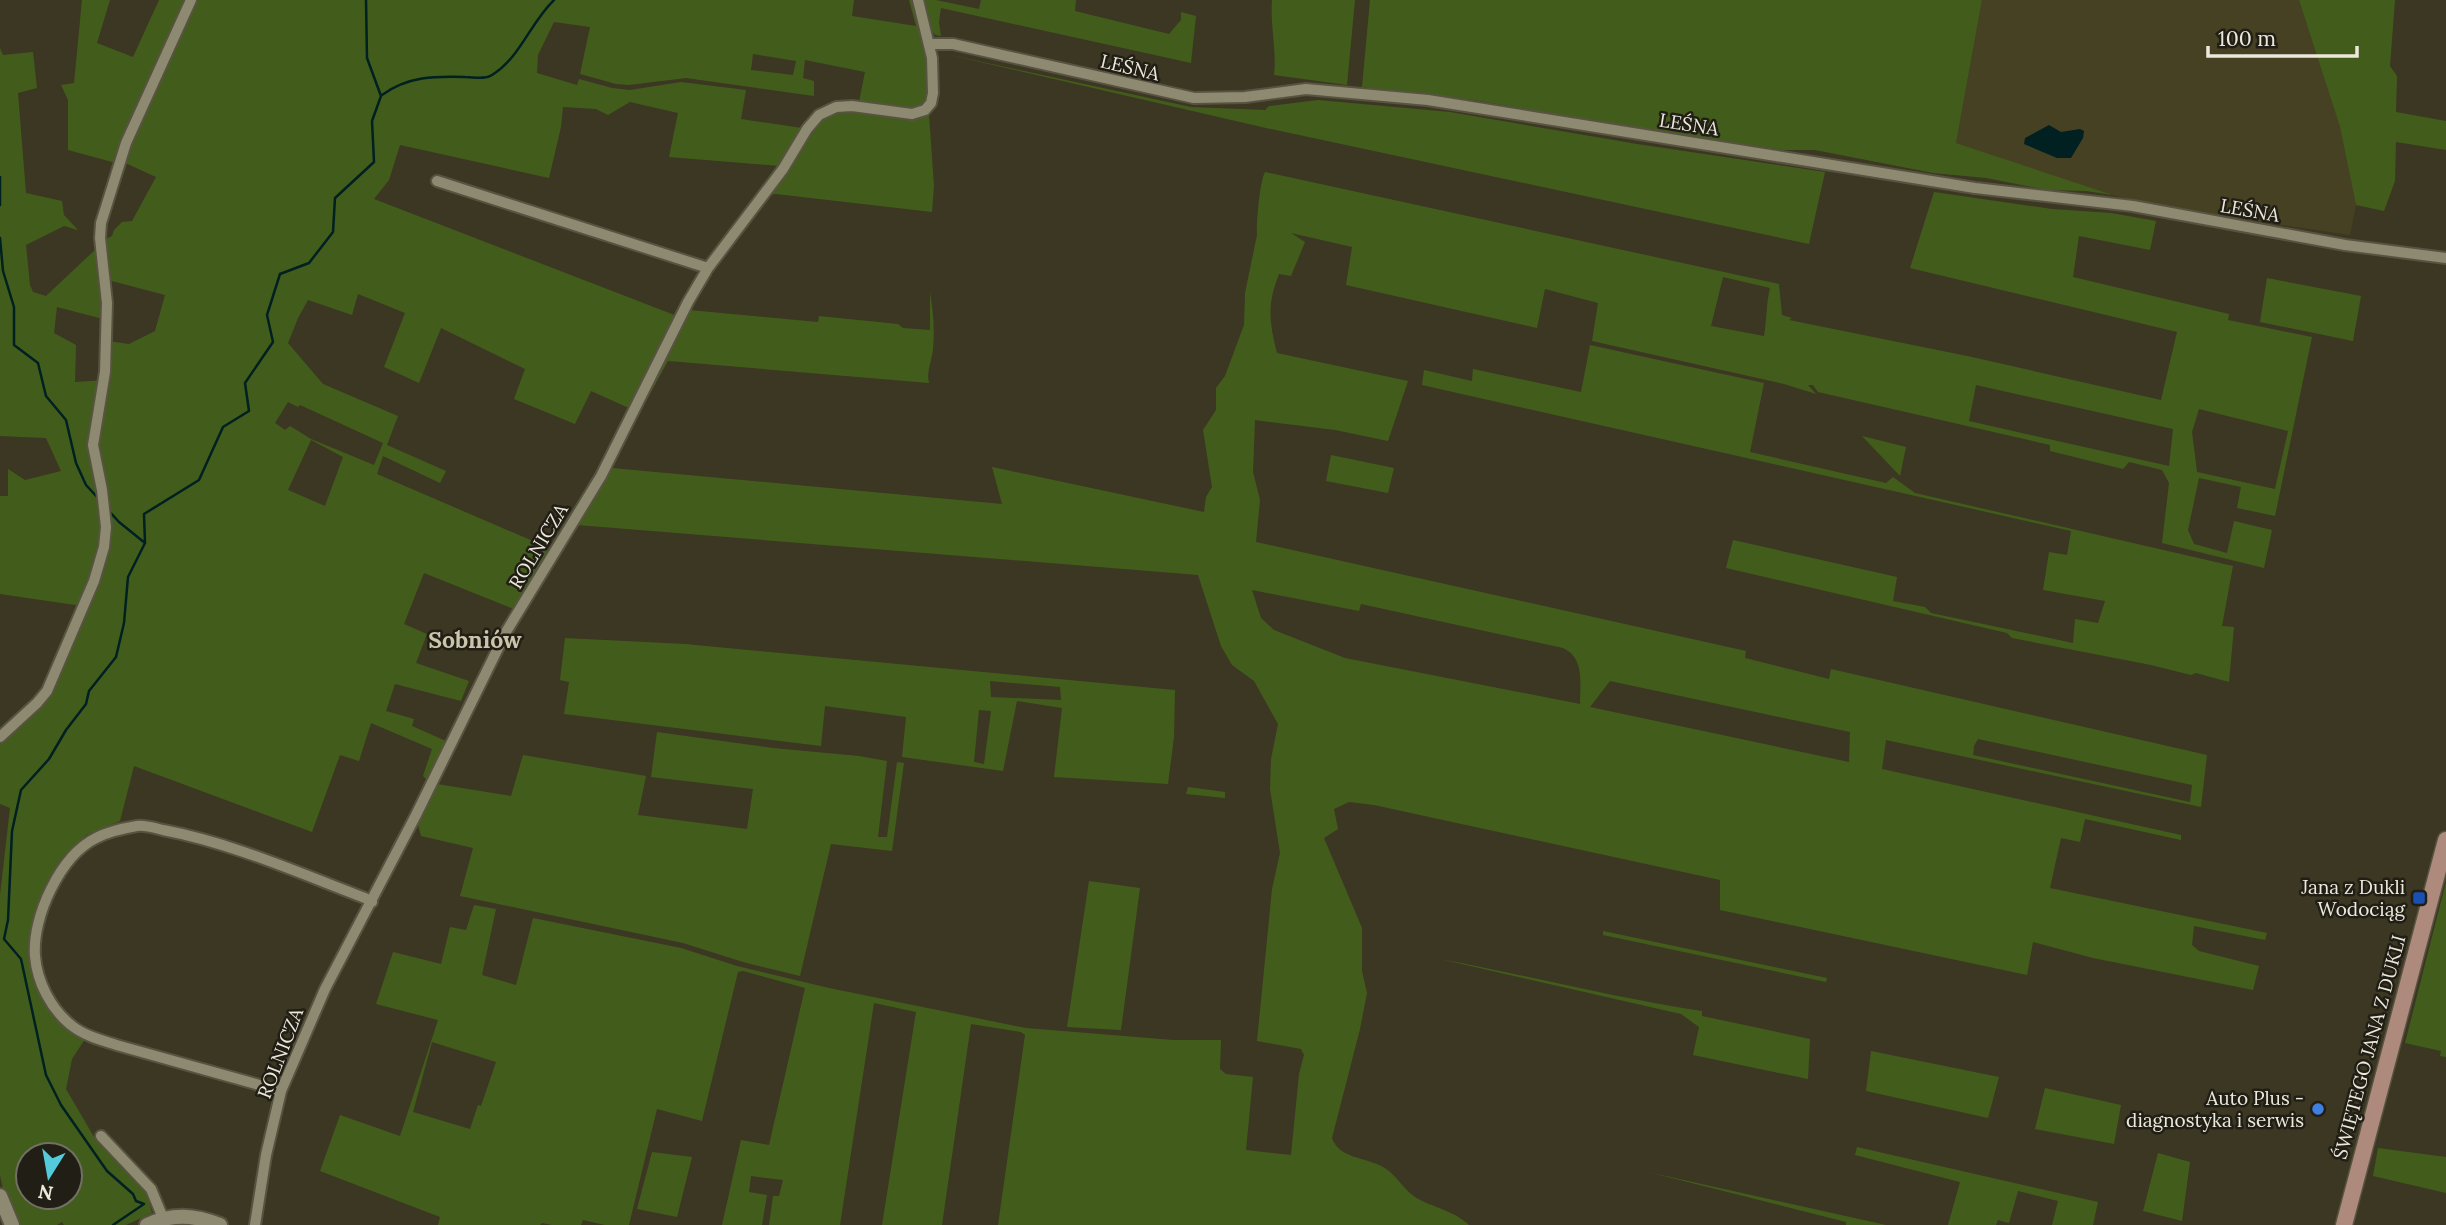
<svg xmlns="http://www.w3.org/2000/svg" width="2446" height="1225" viewBox="0 0 2446 1225" font-family="Lora,serif">
<style>
.built{fill:#474124}
.green{fill:#425d1b;fill-rule:evenodd}
.water{fill:#002021}
.lines{fill:none;stroke-linecap:round;stroke-linejoin:round}
.stream{stroke:#002021;stroke-width:2.5}
.minor-casing{stroke:#575340;stroke-width:14}
.tertiary-casing{stroke:#575340;stroke-width:18}
.secondary-casing{stroke:#575340;stroke-width:19}
.minor{stroke:#8e8971;stroke-width:10}
.tertiary{stroke:#8e8971;stroke-width:14}
.secondary{stroke:#ae8a7c;stroke-width:16}
.transit-dot{fill:#1a4fb4;stroke:#211e15;stroke-width:2.5}
.shop-dot{fill:#3f7fe0;stroke:#211e15;stroke-width:2.5}
.labels{text-anchor:middle;stroke-width:5;stroke-linejoin:round;paint-order:stroke}
.street-label{font-size:19px;fill:#ece9dc;stroke:#211e15}
.poi-label{font-size:19px;fill:#ece9dc;stroke:#211e15;text-anchor:end}
.quarter-label{font-size:23px;font-weight:bold;fill:#cac4ab;stroke:#211e15}
</style>
<rect width="100%" height="100%" fill="#3c3722"/>
<path class="built" d="M1982,0H2299L2340,127L2356,205L2350,235L2160,207L2113,195L1956,143Z"/>
<path class="green" d="M82,0H110L97,43L133,57L159,0H188L116,163L68,150V100L61,85L74,83Z
M194,0H854L852,16L916,26L909,0H915C919,20 945,104 914,109C903,111 871,104 859,102L865,72L805,60L803,78L814,81V96L686,78L629,85L616,84L580,74L590,27L554,22L538,55L537,73L577,85L579,79L612,88L630,90L681,82L746,90L741,119L802,128L780,166L669,157L678,113L630,102L608,115L596,109L563,107L561,127L549,178L400,145L389,180L374,199L677,316L631,409L591,391L575,424L514,399L525,369L441,328L419,383L384,367L405,313L358,294L352,315L308,300L298,318L288,343L323,384L398,416L387,445L446,471L440,483L383,456L377,474L549,548L516,610L424,573L404,624L427,634L416,663L469,681L461,701L395,684L386,711L414,719L412,726L446,741L427,780L423,776L432,749L371,723L359,761L340,755L312,832L134,766L120,821L86,835L60,863L45,889L32,931L36,983L50,1011L70,1032L85,1039L72,1059L66,1089L94,1137L147,1194L152,1213L126,1225H64L62,1222L57,1225H17L4,1194L0,1175V895L10,808L0,804V743L30,716L82,606L0,594V496H8V469L25,480L61,471L46,438L0,436V48L3,55L33,52L37,88L18,93L26,193L62,201L64,215L78,230L64,226L26,245L30,285L33,292L46,296L97,248L102,278L103,319L57,307L54,333L76,345L75,382L106,380L108,341L129,344L155,331L165,295L108,280L104,240L112,236L114,230L122,222L132,221L156,177L123,162ZM753,54L796,61L793,75L751,70ZM288,402L298,407L300,405L383,443L374,465L311,439L290,426L285,430L275,423ZM311,440L343,457L325,506L288,490ZM28,1155H70V1197H28Z
M923,0H936L979,9L981,0H1076L1075,11L1169,34L1181,20V12L1196,16L1191,63L941,8L939,22L941,36L935,35L927,23Z
M1272,0H1355L1347,85L1274,75C1277,52 1270,25 1272,0Z
M1370,0H1982L1956,143L2113,195L2086,191L2047,190L1986,178L1933,173L1815,150H1783L1642,129L1474,100L1362,87Z
M2299,0H2395L2390,66L2397,76L2396,112L2446,121V150L2396,142L2395,181L2384,211L2356,205L2340,127Z
M941,53L1191,107L1265,110L1269,106L1318,100L1450,112L1637,144L1825,172L1809,244L1266,128Z
M854,110L906,118L927,113L929,115L934,186L932,212L776,194L766,195L817,122L842,111Z
M1265,172L1779,284L1782,315L1792,318L1789,320L1972,357L2161,400L2177,332L1910,268L1934,192L2052,209L2111,213L2156,221L2150,250L2079,236L2073,277L2229,314L2228,320L2312,337L2275,516L2237,508L2241,487L2199,478L2188,530L2194,544L2227,553L2234,521L2272,530L2264,568L2162,543L2169,483L2162,470L2129,462L2123,469L2050,451V445L1818,392L1813,385H1808L1816,394L1784,384L1592,341L1598,303L1545,289L1537,328L1346,285L1352,247L1291,233L1305,242L1291,276L1279,274C1267,304 1269,321 1277,353L1408,381L1388,441L1335,430L1255,420L1253,472L1260,500L1256,542L1746,651L1745,658L1829,679L1831,669L2207,755L2201,807L1886,740L1882,769L2181,835V840L2085,819L2080,842L2061,838L2050,888L2267,933L2265,940L2194,926L2192,945L2199,951L2259,966L2253,990L2093,958L2033,942L2027,975L1720,910V880L1374,805L1349,802L1334,809L1338,829L1324,838L1362,928V971L1367,993L1360,1029L1332,1138C1339,1159 1366,1157 1383,1167C1396,1174 1403,1189 1415,1197C1433,1208 1453,1210 1469,1225H998L1025,1035L1021,1032L971,1024L942,1225H882L916,1012L874,1003L840,1225H769L773,1196H779L783,1180L751,1176L749,1192L767,1195L762,1225H722L741,1140L769,1145L805,988L743,971L738,972L702,1121L657,1109L629,1225H605L583,1220L581,1225H552L542,1223L540,1225H438L440,1217L320,1171L340,1115L400,1136L438,1020L376,1004L393,952L441,964L450,927L466,930L474,905L496,909L482,975L516,985L533,918L681,948L737,966L829,988L1026,1028L1173,1040H1221L1220,1069L1226,1074L1253,1077L1246,1150L1291,1155L1299,1074L1304,1055L1301,1049L1257,1041L1272,889L1280,853L1270,789L1271,759L1278,724L1254,681L1232,665L1221,646L1198,575L577,525L624,437L628,438L622,444L612,468L1002,504L992,467L1204,512L1206,497L1212,487L1203,430L1216,410V388L1225,376L1244,325L1245,293L1257,235C1256,225 1260,180 1265,172ZM1723,277L1770,288C1766,304 1767,319 1764,336L1711,326ZM1976,385L2173,429L2169,466L1969,421ZM2199,409L2288,431L2275,489L2197,472L2192,432ZM1252,590L1359,611L1361,604L1563,648C1585,658 1580,684 1580,704L1345,658L1274,630L1261,618ZM1610,681L1850,732L1849,762L1590,707ZM1978,739L2192,785L2190,802L1973,755L1974,746ZM432,1042L496,1062L481,1106L478,1105L470,1129L413,1112Z
M2267,278L2361,296L2353,341L2260,322Z
M930,292C933,311 935,329 933,349C932,361 926,372 929,383L668,361L647,399L643,400L689,310L818,322L819,316L898,324L903,328L930,330Z
M1590,345L1764,383L1750,452L1886,483L1893,477L1915,493L2233,566L2222,626L2234,627L2229,682L2196,673L2191,675L2151,665L2012,638L2007,633L1726,568L1733,540L1897,577L1893,601L1925,607L1931,613L2073,643L2075,619L2098,623L2105,601L2043,590L2049,552L2067,555L2071,531L1422,385L1424,370L1472,381L1473,369L1581,392Z
M1862,436L1906,447L1900,476Z
M1331,455L1394,468L1388,493L1326,481Z
M565,638L685,644L1175,690L1174,737L1168,784L1054,777L1062,708L1017,701L1003,771L902,757L906,717L825,706L821,746L564,714L569,682L560,680ZM990,681L1060,687L1061,700L991,697ZM979,710L991,711L984,764L974,762Z
M657,732L773,748L859,756L887,761L878,837H887L897,762L904,763L892,851L831,844L800,976L743,962L683,943L460,896L473,848L421,836L417,821L437,784L511,796L523,755L646,776L638,815L747,829L753,789L651,777Z
M1188,787L1225,792V798L1186,794Z
M1089,881L1140,888L1121,1030L1067,1027Z
M2446,882V1057L2440,1056L2441,1051L2405,1043Z
M1603,931L1827,978L1826,982L1603,935Z
M1440,959C1527,975 1614,998 1702,1011V1016L1810,1039L1808,1079L1693,1055L1699,1027L1681,1014Z
M1871,1051L1999,1077L1988,1118L1866,1091Z
M2045,1088L2121,1105L2114,1144L2035,1129Z
M1857,1147L2098,1202L2093,1225H2052L2058,1201L2018,1191L2009,1223L1998,1220L1996,1225H1948L1960,1182L1855,1155Z
M2378,1148L2446,1157V1193L2373,1176Z
M652,1152L692,1157L677,1217L637,1209Z
M2158,1153L2190,1162L2182,1221L2143,1211Z
M1648,1172L1886,1225H1846V1222Z"/>
<path class="water" d="M2049,125L2061,132L2080,129L2084,131L2083,138L2071,158H2057L2024,144L2025,138Z"/>
<g class="lines">
<path class="stream" d="M382,95C408,76 435,76 465,77C474,77 485,80 492,75C520,58 530,23 554,0
M0,177V205
M0,238L3,271L14,307V345L38,363L46,396L66,420L76,463L86,485L98,498
M109,511L119,522L145,543
M113,1225L144,1204L136,1201L133,1194L107,1171L61,1105L46,1075L21,959L4,939L8,920L12,831L21,790L49,759L66,730L86,704L89,691L116,657L124,623L128,577L145,543L144,514L199,480L223,427L249,411L245,383L273,342L267,315L280,274L309,263L333,232L335,198L374,162L372,121L381,96L367,58L366,0"/>
<defs>
<path id="minor" d="M929,44H953L1194,98L1245,97L1306,89L1428,100L1975,188L2133,206L2345,245L2446,258
M437,181L708,268
M0,737L37,703L47,691L94,581L104,547L106,527L102,490L93,445L105,372L107,303L100,238L101,223L126,143L191,0
M281,1091L120,1046C104,1041 84,1036 71,1025C51,1009 37,982 35,956C32,917 60,856 96,838C107,832 125,828 137,826C145,825 155,828 163,830C232,843 299,873 365,898L372,902
M101,1136L151,1189L163,1218
M255,1225L266,1155L281,1091L325,989L416,815L506,632L601,476L688,302L708,268L783,169L807,129L819,115L836,107L852,106L912,114L925,110L931,103L933,93L932,58L918,0"/>
<path id="tertiary" d="M0,1196L12,1225
M147,1225C173,1213 194,1215 220,1225"/>
<path id="secondary" d="M2344,1225L2446,840"/>
</defs>
<use href="#minor" class="minor-casing"/>
<use href="#tertiary" class="tertiary-casing"/>
<use href="#secondary" class="secondary-casing"/>
<use href="#minor" class="minor"/>
<use href="#tertiary" class="tertiary"/>
<use href="#secondary" class="secondary"/>
</g>
<rect class="transit-dot" x="2412" y="891" width="14" height="14" rx="3.5"/>
<circle class="shop-dot" cx="2318" cy="1109" r="7"/>
<g class="labels">
<g class="street-label">
<text transform="translate(1130 67) rotate(13)" y="7">LEŚNA</text>
<text transform="translate(1689 124) rotate(9)" y="7">LEŚNA</text>
<text transform="translate(2250 210) rotate(10)" y="7">LEŚNA</text>
<text transform="translate(538 546) rotate(-59)" y="7">ROLNICZA</text>
<text transform="translate(2369 1047) rotate(-75)" y="7">ŚWIĘTEGO JANA Z DUKLI</text>
<text transform="translate(280 1053) rotate(-69)" y="7">ROLNICZA</text>
</g>
<g class="poi-label">
<text x="2405" y="894">Jana z Dukli<tspan x="2405" dy="22">Wodociąg</tspan></text>
<text x="2304" y="1105">Auto Plus -<tspan x="2304" dy="22">diagnostyka i serwis</tspan></text>
</g>
<g class="quarter-label">
<text x="475" y="648">Sobniów</text>
</g>
</g>
<g transform="translate(49 1176) rotate(191)"><circle r="33" fill="#211e15" stroke="#726f65" stroke-width="2"/>
<path d="M0-5L12 26L0 18L-12 26Z" fill="#53cbdb"/>
<text y="-10" font-size="19" font-weight="bold" text-anchor="middle" fill="#ece9dc">N</text>
</g>
<path d="M2208 46v10h149v-10" fill="none" stroke="#ece9dc" stroke-width="3.5"/>
<text x="2218" y="46" font-size="21" fill="#ece9dc" stroke="#211e15" stroke-width="5" paint-order="stroke">100 m</text>
</svg>
